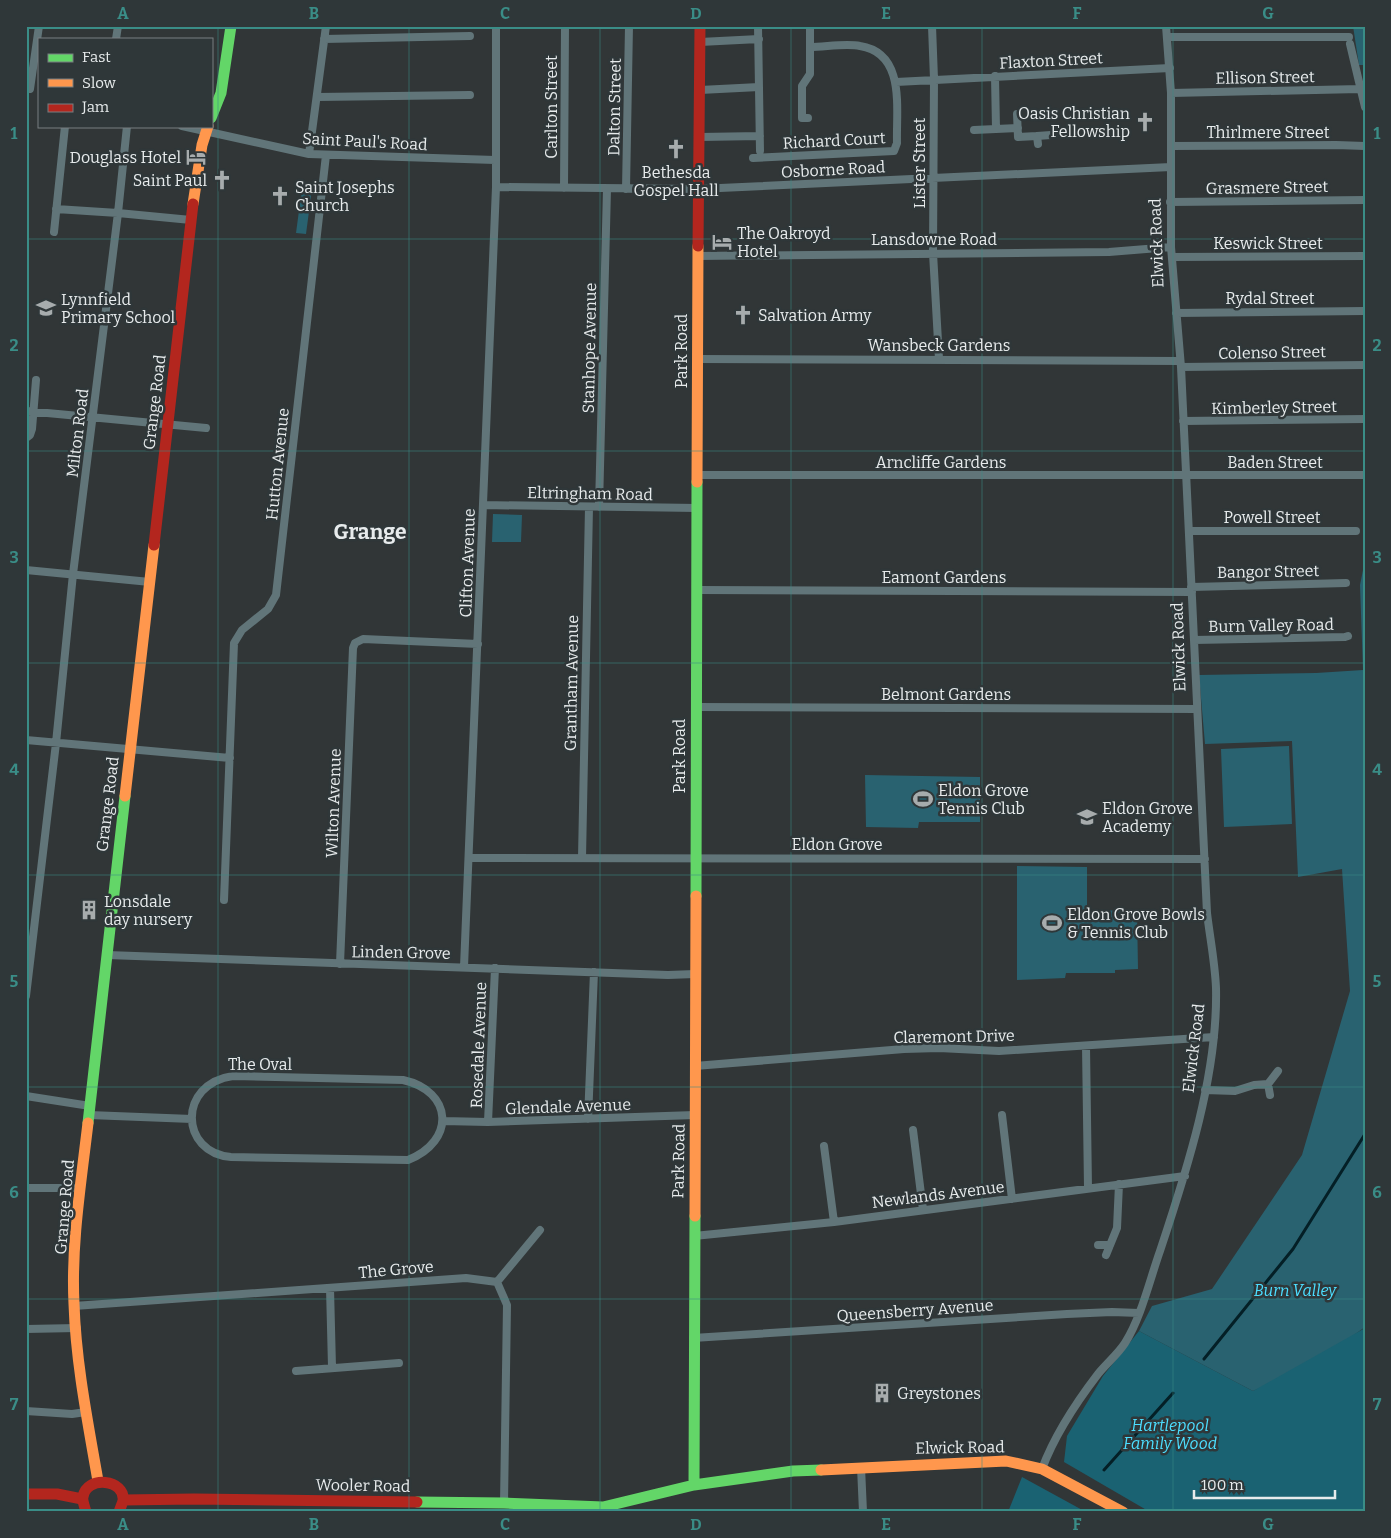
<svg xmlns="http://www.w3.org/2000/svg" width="1391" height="1538" viewBox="0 0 1391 1538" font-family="Bitter,serif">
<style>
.green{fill:#296270}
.forest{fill:#1a6272}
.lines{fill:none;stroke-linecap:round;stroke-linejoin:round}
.stream{stroke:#041f26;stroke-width:3}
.street{stroke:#617579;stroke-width:8}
.fast{stroke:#63d668;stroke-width:11}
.slow{stroke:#ff974d;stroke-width:11}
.jam{stroke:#b3261e;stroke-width:11}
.grid{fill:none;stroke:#3a8d87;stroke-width:1;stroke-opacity:0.55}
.labels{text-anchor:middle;stroke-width:5;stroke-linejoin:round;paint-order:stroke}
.street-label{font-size:16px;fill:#e7ebec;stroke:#2f3739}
.poi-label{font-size:16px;fill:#e7ebec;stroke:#2f3739;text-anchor:start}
.park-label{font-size:16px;font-style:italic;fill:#4cdeff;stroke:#2f3739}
.district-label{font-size:21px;font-weight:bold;fill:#e7ebec;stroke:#2f3739}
.neatline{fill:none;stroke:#3a8d87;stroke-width:2}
.grid-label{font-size:16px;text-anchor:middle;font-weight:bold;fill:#3a8d87}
</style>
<rect width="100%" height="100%" fill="#313637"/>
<path class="green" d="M1353,26H1365V65H1359Z
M302,188L312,189L306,234L296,233Z
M493,514L522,515L521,542H492Z
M1365,560V1327L1315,1363L1253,1391L1139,1331L1152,1306L1212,1289L1302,1155L1350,991L1342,869L1298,877L1292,741L1205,744L1199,675L1316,673L1363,670L1360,585Z
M1289,746L1292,824L1224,827L1221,749Z
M865,775L980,777V822H919L918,828L866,827Z
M1017,866L1087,867V911L1137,910L1138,969L1115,970V973H1066L1065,978L1017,980Z"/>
<path class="forest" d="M1365,1328V1512H1150L1064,1462L1067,1436L1103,1376L1139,1331L1253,1391Z
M1022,1477L1086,1512H1008Z"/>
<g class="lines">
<path class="stream" d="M1204,1359L1293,1249L1365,1134
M1104,1470L1173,1393"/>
<path class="street" d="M758,26L760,151
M810,26V47
M932,26L934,79L933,253L939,359
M1167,37H1349
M116,39L118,26
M324,39L470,36
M700,42L759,39
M1350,44L1365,107
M995,76L996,129
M896,82L1170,68
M30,89L39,26
M700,90L759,87
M1171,93L1360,89
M317,97L470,95
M1017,114L1018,137L1037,136L1038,144
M182,126L309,154L495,160
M974,130L1018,128
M1037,136L1051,135
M700,137L760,136
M1171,146L1336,145L1365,146
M309,154L326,26
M753,158L894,151L897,143C896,109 906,53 860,46C846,43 825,47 810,47V74L802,86V118H808
M496,187L698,189L1171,167
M564,188L565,26
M626,189L629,26
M1170,202L1365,200
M56,209L118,213L191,220
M54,232L65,126
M698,256L1109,252L1171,247
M1172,257L1365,256
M1176,313L1365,311
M697,359L1180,361
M1181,367L1365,365
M26,411L206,428
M1183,421L1365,419
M26,438L30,435L32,429L36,380
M697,475H1365
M483,505L697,508
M599,507L607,189
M1189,531H1356
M26,570L150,582
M1191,587L1346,583
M697,590L1192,592
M1194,640L1345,637L1348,636
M696,707L1196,709
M26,740L230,758
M469,858L1205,859
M582,858L589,507
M224,900L234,643L242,630L268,609L276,595L326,155
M107,955L668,975L695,974
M340,964L353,648L355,643L363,639L478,644
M464,967L496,187V26
M26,996L56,743L73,574L118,213L127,126
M1086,1046L1088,1188
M695,1066L904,1049L939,1048L999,1051L1214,1037
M233,1076L403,1080C453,1091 456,1141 408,1160L231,1157C180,1153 177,1084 233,1076Z
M1268,1084L1270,1095
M1205,1090L1235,1091L1254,1085L1268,1084L1278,1071
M26,1096L90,1106
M89,1115L192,1119
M1002,1115L1012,1199
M588,1119L594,972
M443,1121L488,1122L695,1115
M488,1122L495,968
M913,1130L923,1210
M824,1146L834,1222
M26,1188H81
M694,1236L834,1222L1185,1176
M1098,1245H1110
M1106,1255L1117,1228L1119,1184
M497,1282L540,1230
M330,1288L332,1367
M74,1306L466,1278L497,1282L507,1305L504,1503
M26,1329L77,1328
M693,1338L1067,1314L1112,1312L1139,1313
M296,1371L399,1363
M26,1411L72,1414L86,1412
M861,1467L863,1512
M1042,1469C1055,1434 1075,1404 1098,1374C1106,1364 1118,1354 1125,1343C1141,1318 1150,1279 1160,1251C1187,1170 1218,1074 1216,988C1215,963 1210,938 1207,913L1181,367L1171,247V93L1166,26"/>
<path class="fast" d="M211,118L221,93L231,26
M696,896L697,482
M88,1123L125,796
M694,1485L695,1216
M417,1502L504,1503L603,1507L694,1485L793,1471L821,1470"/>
<path class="slow" d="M193,204L202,145L208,126
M697,482L698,246
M125,796L154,545
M88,1123C81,1183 71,1244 74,1304C76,1364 88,1423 98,1481
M695,1216L696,896
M821,1470L1006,1461L1042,1469L1123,1512"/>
<path class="jam" d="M698,246L700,26
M154,545L193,204
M26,1494H57L82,1499
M123,1500L194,1499L417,1502
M86,1512C85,1507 82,1501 83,1497C86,1475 126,1479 123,1501C122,1504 120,1509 119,1512"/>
</g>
<path class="grid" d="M218,26V1512M409,26V1512M600,26V1512M791,26V1512M982,26V1512M1173,26V1512M26,239H1365M26,451H1365M26,663H1365M26,875H1365M26,1087H1365M26,1299H1365"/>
<defs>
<symbol id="church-bare" viewBox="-9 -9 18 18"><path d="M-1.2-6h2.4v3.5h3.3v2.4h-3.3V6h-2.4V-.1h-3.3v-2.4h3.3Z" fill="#a7acad" stroke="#2f3739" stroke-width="2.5" paint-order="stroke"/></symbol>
<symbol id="hotel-bare" viewBox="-9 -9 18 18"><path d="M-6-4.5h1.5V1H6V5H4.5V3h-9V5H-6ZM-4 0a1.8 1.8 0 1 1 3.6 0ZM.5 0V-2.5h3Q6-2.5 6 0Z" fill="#a7acad" stroke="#2f3739" stroke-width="2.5" paint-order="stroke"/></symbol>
<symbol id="school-bare" viewBox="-9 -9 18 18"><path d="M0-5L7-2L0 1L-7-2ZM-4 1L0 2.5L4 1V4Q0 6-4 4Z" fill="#a7acad" stroke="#2f3739" stroke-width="2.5" paint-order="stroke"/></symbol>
<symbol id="stadium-bare" viewBox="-9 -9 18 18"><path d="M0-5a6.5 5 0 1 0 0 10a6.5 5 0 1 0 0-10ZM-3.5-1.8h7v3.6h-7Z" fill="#a7acad" stroke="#2f3739" stroke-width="2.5" paint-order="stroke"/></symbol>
<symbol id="building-bare" viewBox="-9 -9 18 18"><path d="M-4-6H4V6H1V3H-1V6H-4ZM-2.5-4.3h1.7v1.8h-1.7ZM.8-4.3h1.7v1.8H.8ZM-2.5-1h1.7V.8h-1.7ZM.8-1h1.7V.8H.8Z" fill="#a7acad" stroke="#2f3739" stroke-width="2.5" paint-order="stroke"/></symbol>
</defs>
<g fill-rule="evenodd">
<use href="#church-bare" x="1131" y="108" width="28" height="28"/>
<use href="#church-bare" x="662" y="135" width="28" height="28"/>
<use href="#hotel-bare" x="182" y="143" width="28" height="28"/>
<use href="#church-bare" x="208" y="166" width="28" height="28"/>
<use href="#church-bare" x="266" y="182" width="28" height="28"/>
<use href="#hotel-bare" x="708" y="228" width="28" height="28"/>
<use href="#school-bare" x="32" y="294" width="28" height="28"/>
<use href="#church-bare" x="729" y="301" width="28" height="28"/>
<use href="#stadium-bare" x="909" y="785" width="28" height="28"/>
<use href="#school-bare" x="1073" y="803" width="28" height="28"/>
<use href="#building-bare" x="75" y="896" width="28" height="28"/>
<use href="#stadium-bare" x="1038" y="909" width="28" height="28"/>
<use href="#building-bare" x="868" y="1379" width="28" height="28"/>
</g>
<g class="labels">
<g class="street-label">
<text transform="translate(1051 60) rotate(-3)" y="6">Flaxton Street</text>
<text transform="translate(1265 77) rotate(-1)" y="6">Ellison Street</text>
<text transform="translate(551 107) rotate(-90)" y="6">Carlton Street</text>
<text transform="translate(614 107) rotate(-89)" y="6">Dalton Street</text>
<text x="1268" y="138">Thirlmere Street</text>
<text transform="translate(834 140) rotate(-3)" y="6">Richard Court</text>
<text transform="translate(365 141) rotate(3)" y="6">Saint Paul's Road</text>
<text transform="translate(919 163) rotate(-90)" y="6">Lister Street</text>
<text transform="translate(833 169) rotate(-3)" y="6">Osborne Road</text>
<text transform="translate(1267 187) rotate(-1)" y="6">Grasmere Street</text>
<text x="934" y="245">Lansdowne Road</text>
<text transform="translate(1156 243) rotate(-92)" y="6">Elwick Road</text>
<text x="1268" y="249">Keswick Street</text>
<text x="1270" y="304">Rydal Street</text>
<text x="939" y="351">Wansbeck Gardens</text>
<text transform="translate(589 348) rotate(-89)" y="6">Stanhope Avenue</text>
<text transform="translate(681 351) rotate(-90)" y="6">Park Road</text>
<text transform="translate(1272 352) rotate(-1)" y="6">Colenso Street</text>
<text transform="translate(154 402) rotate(-83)" y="6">Grange Road</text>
<text transform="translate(1274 407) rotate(-1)" y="6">Kimberley Street</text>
<text transform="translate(77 433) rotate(-83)" y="6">Milton Road</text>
<text x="941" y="468">Arncliffe Gardens</text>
<text x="1275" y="468">Baden Street</text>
<text transform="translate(277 464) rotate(-84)" y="6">Hutton Avenue</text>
<text transform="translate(590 493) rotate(1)" y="6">Eltringham Road</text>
<text x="1272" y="523">Powell Street</text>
<text transform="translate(467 563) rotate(-88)" y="6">Clifton Avenue</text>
<text transform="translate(1268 571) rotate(-1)" y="6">Bangor Street</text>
<text x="944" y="583">Eamont Gardens</text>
<text transform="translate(1271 625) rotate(-1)" y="6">Burn Valley Road</text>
<text transform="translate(1178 647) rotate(-92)" y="6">Elwick Road</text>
<text transform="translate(571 683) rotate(-89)" y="6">Grantham Avenue</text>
<text x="946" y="700">Belmont Gardens</text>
<text transform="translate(679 756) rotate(-90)" y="6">Park Road</text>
<text transform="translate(333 803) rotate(-88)" y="6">Wilton Avenue</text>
<text transform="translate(107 804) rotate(-83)" y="6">Grange Road</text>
<text x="837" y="850">Eldon Grove</text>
<text transform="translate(401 952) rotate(1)" y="6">Linden Grove</text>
<text transform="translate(954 1036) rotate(-1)" y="6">Claremont Drive</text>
<text transform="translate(478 1045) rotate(-88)" y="6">Rosedale Avenue</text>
<text transform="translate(1193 1048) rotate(-83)" y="6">Elwick Road</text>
<text x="260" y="1070">The Oval</text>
<text transform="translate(568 1106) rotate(-2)" y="6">Glendale Avenue</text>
<text transform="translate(678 1161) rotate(-89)" y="6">Park Road</text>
<text transform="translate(938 1194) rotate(-7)" y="6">Newlands Avenue</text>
<text transform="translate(64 1207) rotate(-85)" y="6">Grange Road</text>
<text transform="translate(396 1269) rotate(-5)" y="6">The Grove</text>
<text transform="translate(915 1310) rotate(-4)" y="6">Queensberry Avenue</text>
<text transform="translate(960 1447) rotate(-1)" y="6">Elwick Road</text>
<text transform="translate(363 1485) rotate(1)" y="6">Wooler Road</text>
</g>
<g class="poi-label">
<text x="1130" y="119" text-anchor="end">Oasis Christian<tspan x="1130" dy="18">Fellowship</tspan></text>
<text x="181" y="163" text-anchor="end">Douglass Hotel</text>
<text x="676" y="178" text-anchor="middle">Bethesda<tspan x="676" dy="18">Gospel Hall</tspan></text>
<text x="207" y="186" text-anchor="end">Saint Paul</text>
<text x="295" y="193">Saint Josephs<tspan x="295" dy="18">Church</tspan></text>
<text x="737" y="239">The Oakroyd<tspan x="737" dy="18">Hotel</tspan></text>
<text x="61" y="305">Lynnfield<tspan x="61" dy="18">Primary School</tspan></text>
<text x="758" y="321">Salvation Army</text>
<text x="938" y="796">Eldon Grove<tspan x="938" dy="18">Tennis Club</tspan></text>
<text x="1102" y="814">Eldon Grove<tspan x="1102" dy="18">Academy</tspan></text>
<text x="104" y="907">Lonsdale<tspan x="104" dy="18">day nursery</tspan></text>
<text x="1067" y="920">Eldon Grove Bowls<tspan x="1067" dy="18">&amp; Tennis Club</tspan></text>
<text x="897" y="1399">Greystones</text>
</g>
<g class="park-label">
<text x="1295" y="1296">Burn Valley</text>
<text x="1170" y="1431">Hartlepool<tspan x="1170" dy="18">Family Wood</tspan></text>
</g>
<g class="district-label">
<text x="370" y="539">Grange</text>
</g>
</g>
<rect width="1391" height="1538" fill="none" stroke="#2f3739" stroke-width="55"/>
<rect x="38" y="38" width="175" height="90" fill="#2f3739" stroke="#797f81"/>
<rect x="48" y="54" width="25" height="8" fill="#63d668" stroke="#797f81"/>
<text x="82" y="62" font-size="15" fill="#e7ebec">Fast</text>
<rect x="48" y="79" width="25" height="8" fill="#ff974d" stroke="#797f81"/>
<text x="82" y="88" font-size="15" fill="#e7ebec">Slow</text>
<rect x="48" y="104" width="25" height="8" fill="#b3261e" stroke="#797f81"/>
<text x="82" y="112" font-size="15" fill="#e7ebec">Jam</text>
<path d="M1194 1490v8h141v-8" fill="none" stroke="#e7ebec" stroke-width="2.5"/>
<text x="1201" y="1490" font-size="15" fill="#e7ebec" stroke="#2f3739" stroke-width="4" paint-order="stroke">100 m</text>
<rect x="28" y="28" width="1336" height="1482" class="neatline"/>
<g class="grid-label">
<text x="123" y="19">A</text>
<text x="314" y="19">B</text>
<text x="505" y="19">C</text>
<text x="696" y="19">D</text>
<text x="886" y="19">E</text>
<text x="1077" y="19">F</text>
<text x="1268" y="19">G</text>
<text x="14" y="139">1</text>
<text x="1377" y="139">1</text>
<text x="14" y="351">2</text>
<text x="1377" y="351">2</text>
<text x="14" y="563">3</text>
<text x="1377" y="563">3</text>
<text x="14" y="775">4</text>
<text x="1377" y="775">4</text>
<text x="14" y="987">5</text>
<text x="1377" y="987">5</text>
<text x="14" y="1198">6</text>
<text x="1377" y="1198">6</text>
<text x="14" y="1410">7</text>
<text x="1377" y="1410">7</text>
<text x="123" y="1530">A</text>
<text x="314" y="1530">B</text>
<text x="505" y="1530">C</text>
<text x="696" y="1530">D</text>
<text x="886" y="1530">E</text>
<text x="1077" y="1530">F</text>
<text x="1268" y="1530">G</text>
</g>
</svg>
